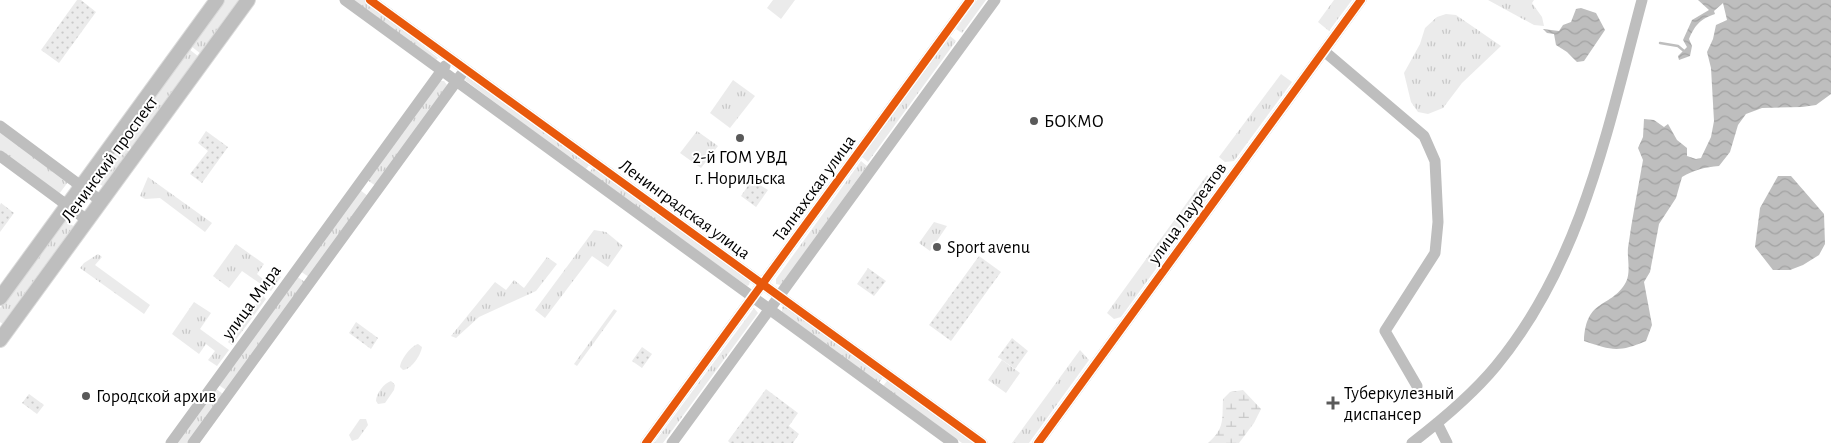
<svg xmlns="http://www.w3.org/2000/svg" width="1831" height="443" viewBox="0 0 1831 443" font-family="'Alegreya Sans',sans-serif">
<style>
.grass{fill:url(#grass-tufts)}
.wetland{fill:url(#wetland-marsh)}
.park{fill:url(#park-dots)}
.pitch{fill:#ebebeb}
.water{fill:url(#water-waves)}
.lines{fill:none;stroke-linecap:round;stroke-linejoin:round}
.stream{stroke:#bebebe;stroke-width:2.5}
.major-casing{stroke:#dbdbdb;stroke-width:16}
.minor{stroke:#bebebe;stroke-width:11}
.major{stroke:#bebebe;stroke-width:14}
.cycleway-casing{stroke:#fff;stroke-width:11}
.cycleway{stroke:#e8590c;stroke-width:8}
.poi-dot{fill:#595959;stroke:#fff;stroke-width:2}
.labels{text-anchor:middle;stroke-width:4;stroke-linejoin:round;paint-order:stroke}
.poi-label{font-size:18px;fill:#000;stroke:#fff;text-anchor:start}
.street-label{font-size:18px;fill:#000;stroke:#fff}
</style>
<defs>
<pattern id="grass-tufts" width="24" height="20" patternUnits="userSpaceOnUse" patternTransform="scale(1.25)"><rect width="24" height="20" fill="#ebebeb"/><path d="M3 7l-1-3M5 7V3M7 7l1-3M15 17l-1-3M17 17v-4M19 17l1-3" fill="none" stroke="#c8c8c8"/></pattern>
<pattern id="wetland-marsh" width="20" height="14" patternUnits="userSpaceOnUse" patternTransform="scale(1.25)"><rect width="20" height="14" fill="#ebebeb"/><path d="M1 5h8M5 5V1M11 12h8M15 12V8" fill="none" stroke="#c8c8c8"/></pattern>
<pattern id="park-dots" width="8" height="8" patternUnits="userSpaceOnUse" patternTransform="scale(1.25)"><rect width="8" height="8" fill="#ebebeb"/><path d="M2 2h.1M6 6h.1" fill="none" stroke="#c8c8c8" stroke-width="1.8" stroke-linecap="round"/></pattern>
<pattern id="water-waves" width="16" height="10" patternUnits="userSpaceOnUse" patternTransform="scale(1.25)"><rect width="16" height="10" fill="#bebebe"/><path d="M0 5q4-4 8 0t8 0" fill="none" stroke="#a2a2a2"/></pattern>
</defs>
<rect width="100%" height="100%" fill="#fff"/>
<path class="grass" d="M224,0H240L201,54L191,46Z
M352,0H366L438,58L436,60Z
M977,0H986L962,33L956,29Z
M1334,0H1352L1329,31L1318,22Z
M1488,0H1534L1532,3L1542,17L1544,26L1534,25Z
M1446,14L1456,15L1501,46L1462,83L1443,108L1428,114L1418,112L1411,102L1404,73L1420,44L1425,28L1437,17Z
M950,36L956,41L868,162L862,157Z
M189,49L199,57L104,187L94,180Z
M1281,74L1292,82L1234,161L1225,162L1219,157Z
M467,76L590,164L585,170L465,80Z
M733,80L755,96L730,128L710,113Z
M440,81H444L447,85L376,186L367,180Z
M0,130L68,182L59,194L0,152Z
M697,131L718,146L701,168L680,153Z
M861,161L867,166L781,285L776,284V279Z
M594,166L750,281L749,285L747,286L589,173Z
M1207,175L1217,185L1121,317L1114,319L1107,313Z
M148,177L212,223L205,232L160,198L145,199L140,196Z
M360,190L368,196L309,277L300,271Z
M64,220L75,227L4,325L0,322V308Z
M934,222L947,226L930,251L919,243Z
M594,230L606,232L623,246L608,267L592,256L545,318L535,310Z
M236,244L264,264L257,274L265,281L273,271L281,277L271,291L242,271L229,288L213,276Z
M98,254L102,257L95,265L150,305L144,314L80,268L84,263Z
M547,257L557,264L536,291L479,317L456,338L451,336L495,282L506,290L514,280L524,288Z
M296,276L305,282L226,390L217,384Z
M262,295L266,299L232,345L228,342Z
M194,302L211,313L200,329L229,350L217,366L208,360L215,351L206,344L199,354L172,334Z
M785,306L884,376L879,383L782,312V307Z
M754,308L758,313L663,443H654Z
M614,309L617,311L577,366L574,364Z
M418,344L422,347C421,355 411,370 403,370L400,367C401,359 411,346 418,344Z
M1080,350L1089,360L1029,443H1012Z
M1002,360L1020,373L1006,393L988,380Z
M888,380L975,443H962L883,386Z
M391,381L395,385L394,390L385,403L378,404L376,401C376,394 384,383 391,381Z
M215,388L223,394L188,443H175Z
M360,419H366L368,425L358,439L352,441L349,435Z"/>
<path class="wetland" d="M1243,390L1261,409L1254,423L1239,443H1208C1225,428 1222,420 1223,399L1230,392Z"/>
<path class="park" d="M77,0H81L96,12L59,63L41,50Z
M206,131L228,147L202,183L190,174L208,151L198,143Z
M752,180L768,190L756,207L741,196Z
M1,203L14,213L0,232V205Z
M979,256L1001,272L951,341L929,325Z
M868,268L886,281L874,296L857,284Z
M356,322L378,338L371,349L349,333Z
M1012,338L1028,351L1015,369L998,357Z
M642,347L652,354L642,368L632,361Z
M766,389L798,413L789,426L799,434L793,443H730L728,441Z
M29,394L44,405L37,414L22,403Z"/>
<path class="pitch" d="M773,0H795L781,19L767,8Z"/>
<path class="water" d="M1698,0H1831V94L1816,105L1802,107L1762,108L1746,114L1738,125L1730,152L1719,166C1705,167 1694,170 1682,177L1676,198L1659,224L1650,272L1644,282L1652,325L1646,341C1618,353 1611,350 1584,341C1586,297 1611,309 1626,282C1631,272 1627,258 1628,248C1632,218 1638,189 1643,160L1638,148L1643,137L1644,119L1654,120L1664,127L1668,124L1677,140L1687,148V156L1696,159L1701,158L1711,137L1714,121L1711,68L1707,52L1713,39L1716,25L1727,20L1723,3L1714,11L1715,14C1700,19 1695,25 1689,39L1692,46L1690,56L1679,60L1678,56L1687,47L1683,40L1692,20L1709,10Z
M1581,8L1596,13L1605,30L1584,61L1577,62L1567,52L1556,45L1554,34L1547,33L1543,29L1559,31L1563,25L1571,22L1576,9Z
M1778,176H1791L1824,214L1825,244L1819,255L1803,265L1790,270H1773L1755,247L1760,208Z"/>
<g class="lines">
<path class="stream" d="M1660,43L1678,46L1684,51"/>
<defs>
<path id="major" d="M0,298L217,0
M0,340L248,0"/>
</defs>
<use href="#major" class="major-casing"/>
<path class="minor" d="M345,0L953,443
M370,0L982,443
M1324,51L1424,136L1435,161L1438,222L1435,253L1385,331L1417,386
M0,126L101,201
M0,156L87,220
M1437,423L1447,443
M171,443L445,66
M193,443L461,75
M646,443L970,0
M672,443L995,0
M1038,443L1361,0
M1412,443C1442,420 1472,395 1496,366C1582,262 1608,127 1642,0"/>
<use href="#major" class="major"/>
<defs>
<path id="cycleway" d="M370,0L982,443
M646,443L970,0
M1038,443L1361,0"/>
</defs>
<use href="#cycleway" class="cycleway-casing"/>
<use href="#cycleway" class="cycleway"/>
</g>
<g class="poi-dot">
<circle cx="1034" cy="121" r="5"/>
<circle cx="740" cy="138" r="5"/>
<circle cx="937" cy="247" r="5"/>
<circle cx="86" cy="396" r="5"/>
<path d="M1330.5 395.5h5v5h5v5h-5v5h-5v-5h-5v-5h5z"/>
</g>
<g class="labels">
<g class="poi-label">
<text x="1044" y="127">БОКМО</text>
<text x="740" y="163" text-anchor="middle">2-й ГОМ УВД<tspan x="740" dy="21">г. Норильска</tspan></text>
<text x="947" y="253">Sport avenu</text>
<text x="1344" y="399">Туберкулезный<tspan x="1344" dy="21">диспансер</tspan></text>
<text x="96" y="402">Городской архив</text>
</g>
<g class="street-label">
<text transform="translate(109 159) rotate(-54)" y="6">Ленинский проспект</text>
<text transform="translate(814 188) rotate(-54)" y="6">Талнахская улица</text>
<text transform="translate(685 209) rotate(36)" y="6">Ленинградская улица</text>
<text transform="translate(1187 213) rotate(-54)" y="6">улица Лауреатов</text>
<text transform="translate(251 302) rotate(-54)" y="6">улица Мира</text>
</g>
</g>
</svg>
